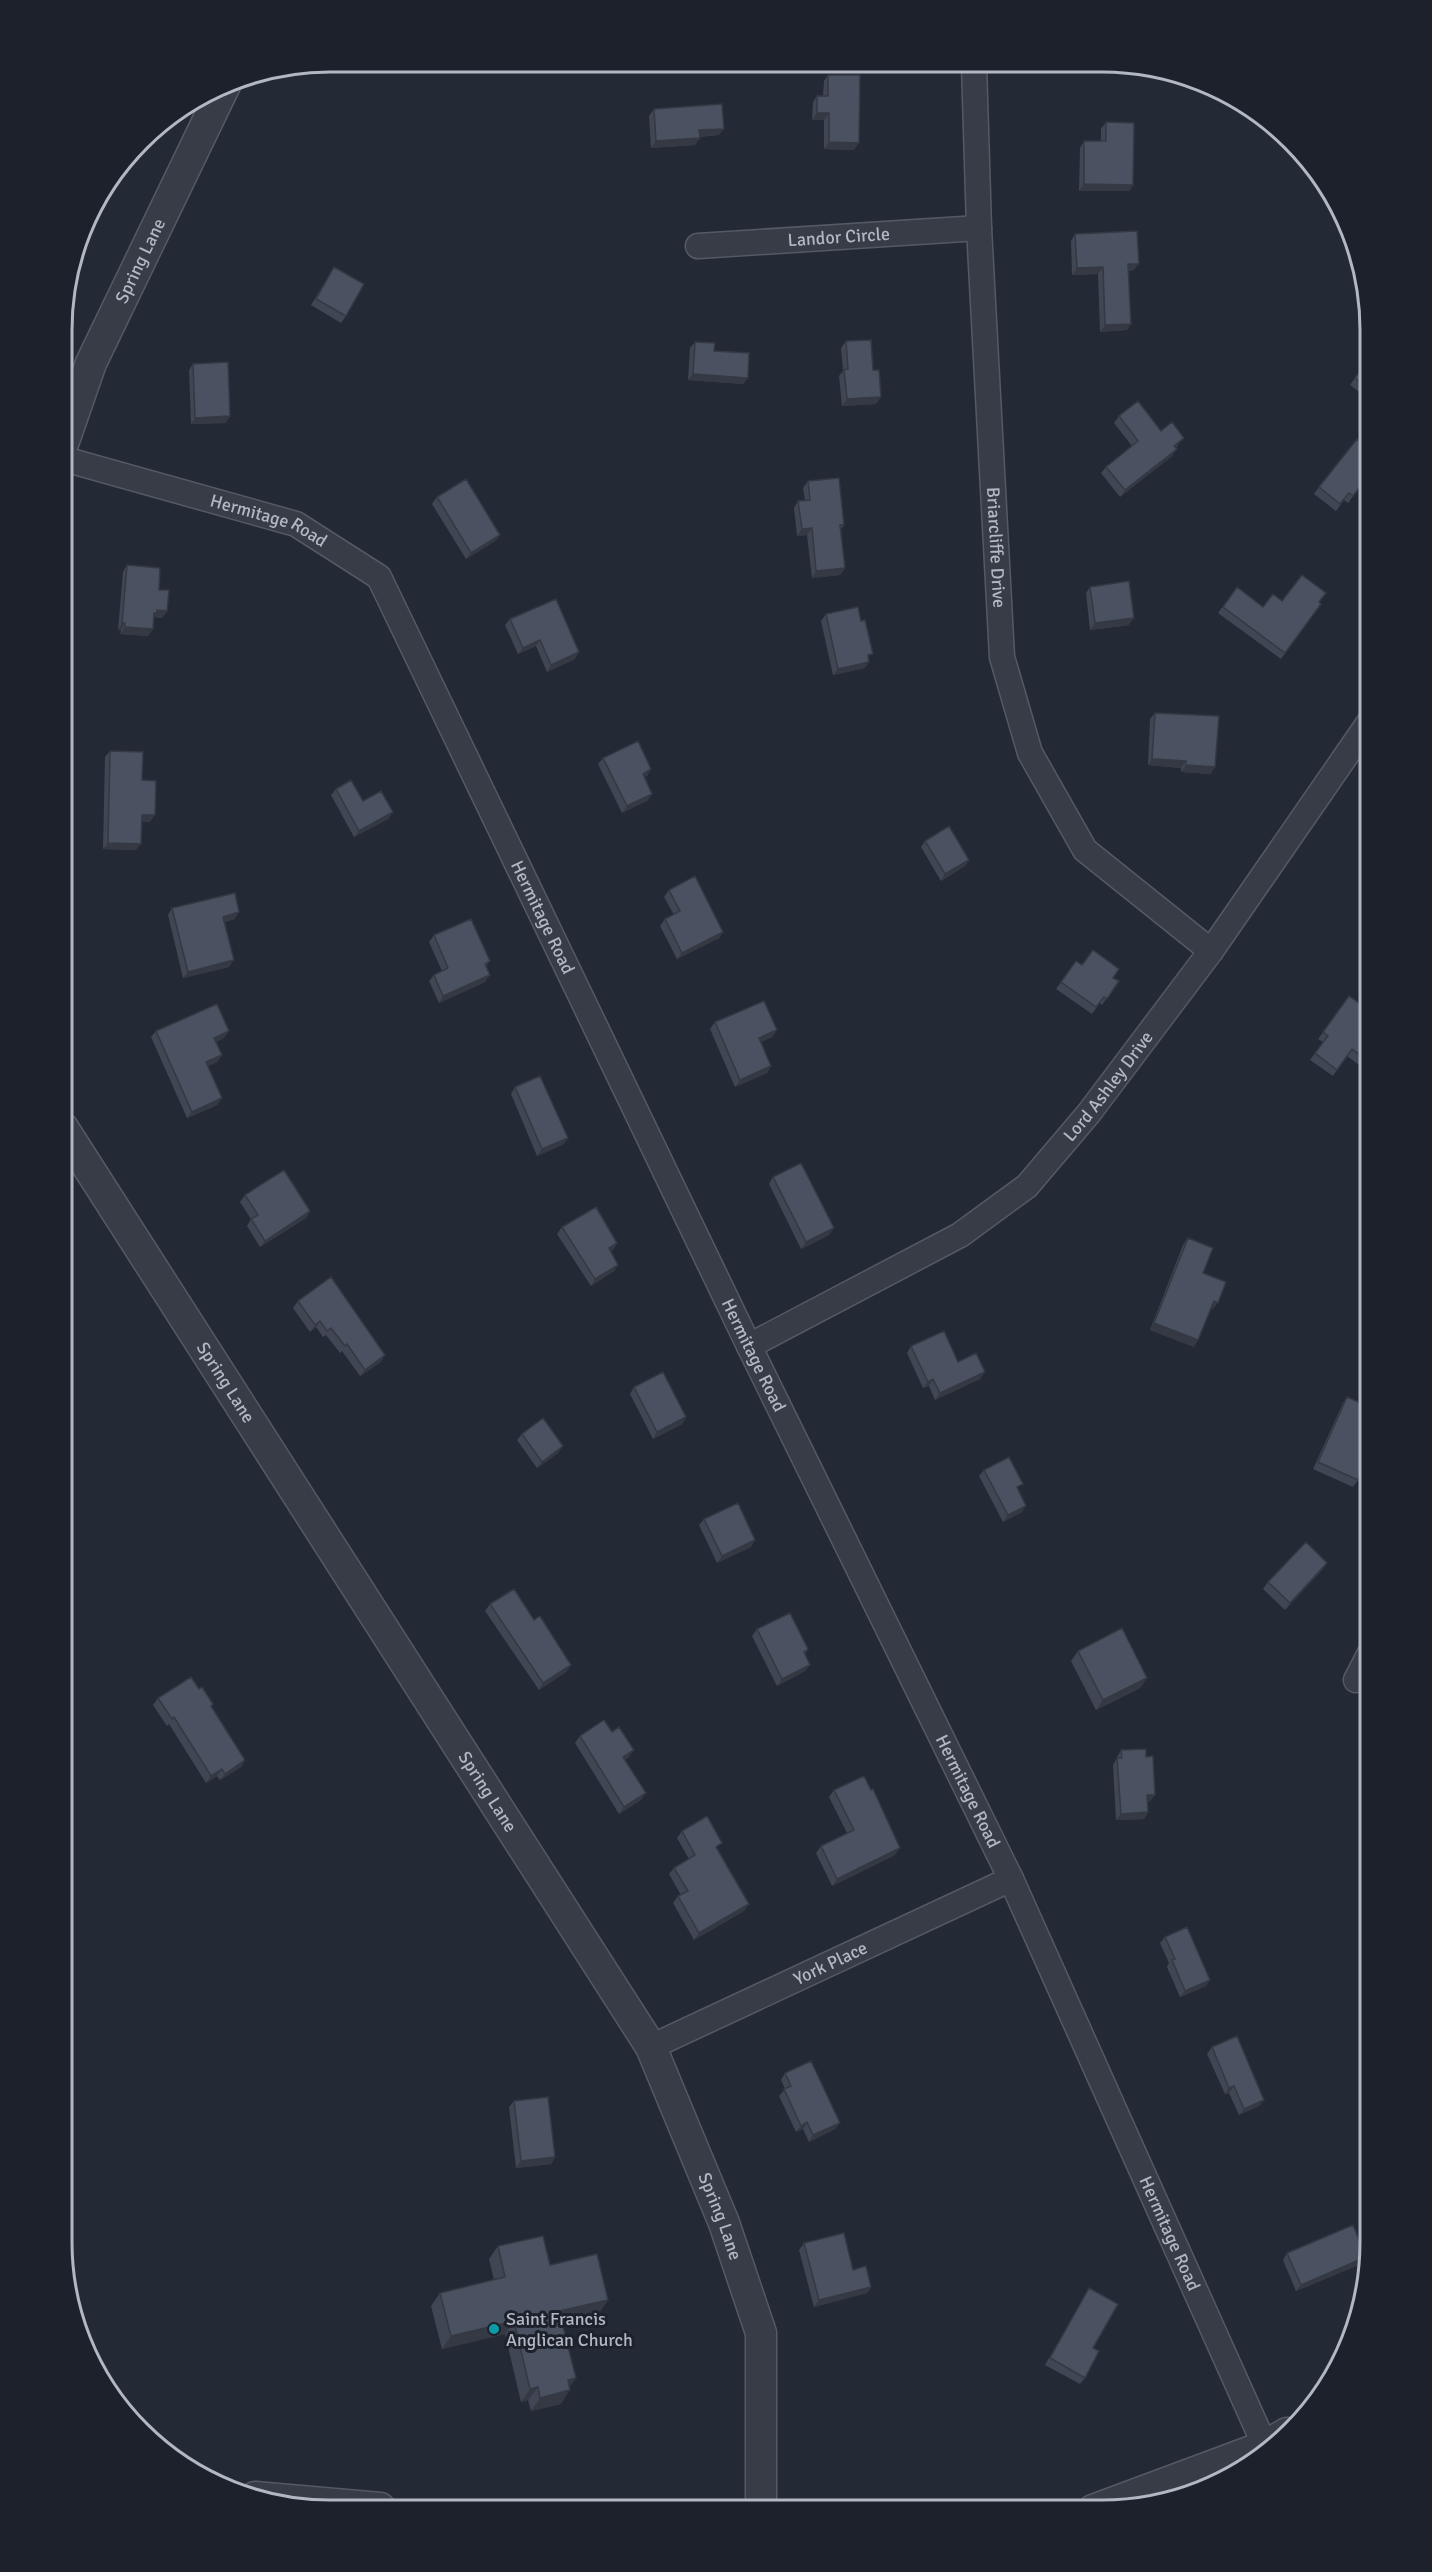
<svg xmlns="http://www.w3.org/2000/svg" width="1432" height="2572" viewBox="0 0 1432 2572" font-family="Signika,sans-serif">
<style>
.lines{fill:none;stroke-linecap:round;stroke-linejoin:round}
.minor-casing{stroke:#545a65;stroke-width:27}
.tertiary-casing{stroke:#545a65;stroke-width:33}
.minor{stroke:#373c47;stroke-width:24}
.tertiary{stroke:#373c47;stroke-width:30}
.wall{fill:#404653}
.shaded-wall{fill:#343943}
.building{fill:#4a5160;stroke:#343943;stroke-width:1.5}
.culture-dot{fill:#0f9aa8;stroke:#1c212c;stroke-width:2}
.labels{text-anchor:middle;stroke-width:6;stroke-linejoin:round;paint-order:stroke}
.street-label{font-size:18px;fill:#b1b7c3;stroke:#1c212c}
.poi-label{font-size:18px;fill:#b1b7c3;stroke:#1c212c;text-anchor:start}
.rim{fill:none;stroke:#b1b7c3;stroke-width:3}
</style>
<rect width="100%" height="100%" fill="#232a36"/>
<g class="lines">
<defs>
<g id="minor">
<path id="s1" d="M974,65L979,228L1002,657L1030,753L1085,850L1211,951"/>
<path id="s2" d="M698,246L979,228"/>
<path id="s3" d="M64,459L296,524L379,577L749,1346L1011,1879L1265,2446"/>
<path id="s4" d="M749,1346L960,1235L1027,1186L1089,1113L1211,951L1370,721"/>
<path d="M1356,1680L1370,1653"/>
<path id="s5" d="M651,2047L1011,1879"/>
</g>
<g id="tertiary">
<path id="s6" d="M64,441L91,363L226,83"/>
<path id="s7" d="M63,1128L651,2047L724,2223L761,2333V2510"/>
<path d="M255,2497L380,2508"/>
<path d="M1093,2510L1265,2446L1287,2433"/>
</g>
</defs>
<use href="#minor" class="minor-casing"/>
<use href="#tertiary" class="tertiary-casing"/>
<use href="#minor" class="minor"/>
<use href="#tertiary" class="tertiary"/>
</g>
<path class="wall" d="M828,75L854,150L824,149V120H812L813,102L817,96H823L824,81Z
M654,109L719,135L699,137L695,145L651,148L649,116Z
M1106,122L1133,185L1129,191H1079L1080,148L1084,141H1101V129Z
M1075,234L1134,270L1129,271L1127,330L1100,332L1098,274L1072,275L1071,241Z
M334,267L346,316L341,323L311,305Z
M846,341L876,404L842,406L839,376L843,371L841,348Z
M695,342L714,351L748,378L743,384L688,380L690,348Z
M1370,357V400L1350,385Z
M193,364L226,423L191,424L189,370Z
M1119,416L1161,431L1179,444L1176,448L1172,456L1120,497L1101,473L1106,467L1132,446L1114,423Z
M1370,474L1348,503L1344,500L1336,511L1314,494L1319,487Z
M808,481L844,525L841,529L845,568L840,575L812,578L807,535L797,536L794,508L798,501L805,500L803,488Z
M437,497L500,535L495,541L466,559L432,504Z
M127,565L159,590L167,611L162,618L154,617L153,629L148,636L120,634L121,630H118L123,572Z
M1090,587L1129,625L1090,630L1086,593Z
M1237,587L1263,607L1282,601L1319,603L1321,604L1281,659L1218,613Z
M826,614L865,668L833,675L821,621Z
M510,619L575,659L547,672L536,646L518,654L505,625Z
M1155,713L1211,774L1181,772V768L1148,765L1150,719Z
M110,751L142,780L150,822L141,821L136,850L103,849L105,757Z
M603,758L651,769L647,776L644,777L648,800L622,813L598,764Z
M336,789L363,801L393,812L388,819L354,837L331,795Z
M925,841L969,860L965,866L941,881L921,847Z
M669,890L723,932L719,938L677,959L660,926L665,919L674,915L664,897Z
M172,908L235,919L225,922L229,967L183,978L168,915Z
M434,935L490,961L486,966L485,982L439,1003L429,981L434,975L442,971L429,942Z
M1076,961L1082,965L1113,978L1119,981L1102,1005L1100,1003L1092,1014L1056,989Z
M1349,996L1367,1027L1370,1057L1363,1068L1347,1056L1333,1076L1310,1060L1323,1042L1318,1039Z
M715,1022L777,1030L772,1037L761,1042L771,1066L767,1073L735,1087L710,1029Z
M156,1031L224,1038L216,1042L222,1055L217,1062L208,1066L222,1098L217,1105L187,1118L151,1037Z
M515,1087L564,1144L537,1156L511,1094Z
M773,1177L829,1235L801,1249L769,1184Z
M245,1195L310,1211L306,1218L260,1247L247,1226L251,1219L240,1202Z
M562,1227L617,1243L613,1250L610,1251L618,1265L614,1271L591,1286L557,1234Z
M1188,1238L1203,1273L1213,1309H1211L1194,1347L1150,1330L1183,1245Z
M298,1301L381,1362L360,1376L342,1351L340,1353L326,1335L323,1337L316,1327L310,1332L293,1308Z
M911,1346L958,1362L980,1379L935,1400L929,1386L923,1388L907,1353Z
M634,1387L686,1417L682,1424L653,1439L630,1394Z
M1347,1397L1360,1450L1358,1480L1353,1487L1313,1469L1343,1403Z
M522,1434L558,1453L537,1468L517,1440Z
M984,1470L1018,1490L1022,1512L1003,1522L979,1476Z
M704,1519L751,1547L717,1563L699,1525Z
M1323,1569L1285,1610L1263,1589L1268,1582Z
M490,1604L571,1665L566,1672L539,1690L485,1611Z
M757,1629L808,1649L805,1654L810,1665L805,1671L777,1686L752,1636Z
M1078,1651L1147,1678L1140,1688L1096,1710L1071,1661Z
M199,1689L213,1704L211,1707L245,1760L241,1767L220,1780L217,1776L206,1783L169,1724L167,1726L153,1705L158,1698Z
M580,1736L629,1757L625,1760L641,1800L619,1814L575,1743Z
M1121,1750L1146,1757L1155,1795L1150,1801L1148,1802V1812L1144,1819L1116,1820L1113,1765Z
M834,1790H871L895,1855L832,1886L816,1853L821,1846L847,1833L829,1797Z
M682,1831L717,1850L749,1904L744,1911L694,1940L673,1903L678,1896L681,1895L669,1874L674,1868L689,1859L677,1838Z
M1165,1937L1206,1986L1180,1997L1167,1967L1169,1963L1160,1943Z
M1212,2047L1264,2100L1259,2106L1239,2115L1229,2093L1225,2094L1207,2054Z
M785,2073L840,2123L835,2129L809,2142L803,2129L796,2132L779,2096L785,2089L781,2080Z
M514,2101L555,2157L551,2164L516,2168L509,2107Z
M804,2243L853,2270L871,2287L867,2293L814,2307L799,2250Z
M498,2246L550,2265L608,2300L599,2313L562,2321L576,2378L569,2387L561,2404L531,2411L528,2400L521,2402L505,2334L442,2349L431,2306L440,2293L494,2280L489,2259Z
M1287,2253L1361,2264L1296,2291L1283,2260Z
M1089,2288L1093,2348L1085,2378L1080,2384L1045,2365Z"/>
<path class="shaded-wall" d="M817,113H829L824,120H812Z
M724,129L719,135L694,137L699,130Z
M700,138L695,145L651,148L656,141Z
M829,142L859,143L854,150L824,149Z
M1084,184L1133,185L1129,191H1079Z
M1128,264H1139L1134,270L1124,271Z
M1103,267L1098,274L1072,275L1077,268Z
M1131,324L1127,330L1100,332L1105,325Z
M693,374L748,378L743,384L688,380Z
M881,397L876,404L842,406L847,399Z
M230,416L226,423L191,424L195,418Z
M1184,438L1179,444L1170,452L1174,446Z
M1177,449L1172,456L1120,497L1125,490Z
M812,528L807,535L797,536L802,529Z
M500,535L495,541L466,559L471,553Z
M845,568L840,575L812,578L816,571Z
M157,610L167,611L162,618L154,617L149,620Z
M1134,618L1129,625L1090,630L1095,623Z
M122,623H125L121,630H118Z
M125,627L153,629L148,636L120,634Z
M540,640L536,646L518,654L523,648Z
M579,652L575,659L547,672L551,665Z
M869,662L865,668L833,675L838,669Z
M1152,759L1186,761L1181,768L1148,765Z
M1186,765L1215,767L1211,774L1181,772Z
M651,769L647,776L638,780L643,774Z
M652,794L648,800L622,813L627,806Z
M393,812L388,819L354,837L359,831Z
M142,815H155L150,822L137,821Z
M108,843L141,844L136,850L103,849Z
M969,860L965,866L941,881L945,874Z
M239,912L235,919L219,923L223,917Z
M723,932L719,938L677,959L682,953Z
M234,960L229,967L183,978L188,972Z
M490,975L485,982L439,1003L443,996Z
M777,1030L772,1037L754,1045L759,1038Z
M229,1031L224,1038L209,1045L214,1038Z
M222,1055L217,1062L201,1069L206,1062Z
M771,1066L767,1073L735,1087L740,1080Z
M222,1098L217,1105L187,1118L192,1112Z
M568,1138L564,1144L537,1156L542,1149Z
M310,1211L306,1218L260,1247L265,1241Z
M834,1228L829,1235L801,1249L806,1242Z
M617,1243L613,1250L604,1255L609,1248Z
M618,1265L614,1271L591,1286L595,1279Z
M1214,1301L1218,1303L1213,1309L1210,1308Z
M320,1321L316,1327L310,1332L315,1325Z
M1154,1323L1198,1340L1194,1347L1150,1330Z
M385,1355L381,1362L360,1376L365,1370Z
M985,1372L980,1379L935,1400L940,1393Z
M933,1379L929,1386L923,1388L928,1382Z
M686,1417L682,1424L653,1439L657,1432Z
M563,1446L558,1453L537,1468L542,1462Z
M1026,1506L1022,1512L1003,1522L1008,1515Z
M755,1540L751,1547L717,1563L722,1556Z
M1327,1563L1323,1569L1285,1610L1290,1603Z
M571,1665L566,1672L539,1690L543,1683Z
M810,1665L805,1671L777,1686L782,1679Z
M1147,1678L1140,1688L1096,1710L1103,1700Z
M634,1750L629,1757L618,1764L623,1757Z
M245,1760L241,1767L220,1780L225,1774Z
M222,1769L217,1776L206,1783L211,1776Z
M646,1793L641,1800L619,1814L624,1807Z
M1147,1795H1155L1150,1801L1143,1802Z
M1148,1812L1144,1819L1116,1820L1121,1814Z
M900,1848L895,1855L832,1886L837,1879Z
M749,1904L744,1911L694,1940L699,1933Z
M1210,1980L1206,1986L1180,1997L1185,1991Z
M1234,2086L1229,2093L1225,2094L1229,2088Z
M1264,2100L1259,2106L1239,2115L1244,2109Z
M807,2122L803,2129L796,2132L801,2126Z
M840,2123L835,2129L809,2142L813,2135Z
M555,2157L551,2164L516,2168L521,2161Z
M1366,2257L1361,2264L1296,2291L1301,2285Z
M871,2287L867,2293L814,2307L819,2300Z
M608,2300L599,2313L550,2324L559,2311Z
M514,2321L505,2334L442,2349L451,2336Z
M576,2378L566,2391L568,2380Z
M538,2387L528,2400L521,2402L530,2389Z
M570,2390L561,2404L531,2411L540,2398Z"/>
<path class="building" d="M828,75H860L859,143L829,142V113H817V96H828Z
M722,104L724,129L699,130L700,138L656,141L654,109Z
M1106,122L1134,123L1133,185L1084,184V141H1106Z
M1137,231L1139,264H1128L1131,324L1105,325L1103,267L1077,268L1075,234Z
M334,267L364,284L346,316L316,299Z
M871,340L873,370H879L881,397L847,399L844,370L848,369L846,341Z
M695,342L715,343L714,351L749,353L748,378L693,374Z
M1370,357V390L1355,378Z
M228,362L230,416L195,418L193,364Z
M1138,401L1161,431L1172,422L1184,438L1174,446L1177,449L1125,490L1106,467L1138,441L1119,416Z
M1357,439L1370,450V474L1353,496L1349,493L1340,504L1319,487Z
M839,478L844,525H840L845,568L816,571L812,528L802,529L798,501L810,500L808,481Z
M466,479L500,535L471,553L437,497Z
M127,565L160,568L159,590H169L167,611L157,610V613H154L153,629L125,627V623H122Z
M1302,575L1326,593L1319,602L1321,604L1285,653L1223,607L1237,587L1263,607L1273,594L1282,601Z
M1129,581L1134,618L1095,623L1090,587Z
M556,599L579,652L551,665L540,640L523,648L510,619Z
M858,607L861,621L865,620L873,654L868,655L869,662L838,669L826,614Z
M1155,713L1219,716L1215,767L1186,765V761L1152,759Z
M638,741L651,769L643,774L652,794L627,806L603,758Z
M110,751L143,752L142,780L156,781L155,815H142L141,844L108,843Z
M351,780L363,801L381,791L393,812L359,831L336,789Z
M949,826L969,860L945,874L925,841Z
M695,876L723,932L682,953L665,919L680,911L669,890Z
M235,893L239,912L223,917L234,960L188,972L172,908Z
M471,919L490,961L485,964L490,975L443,996L434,975L448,968L434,935Z
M1093,950L1119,969L1113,978L1119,981L1107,999L1104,997L1096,1007L1061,982L1076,961L1082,965Z
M1349,996L1370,1011V1022L1367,1026L1370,1029V1057L1368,1061L1352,1049L1337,1070L1315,1053L1328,1036L1323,1032Z
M764,1001L777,1030L759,1038L771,1066L740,1080L715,1022Z
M217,1004L229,1031L214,1038L222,1055L206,1062L222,1098L192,1112L156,1031Z
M540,1076L568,1138L542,1149L515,1087Z
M801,1163L834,1228L806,1242L773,1177Z
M284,1170L310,1211L265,1241L251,1219L258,1215L245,1195Z
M596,1207L617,1243L609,1248L618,1265L595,1279L562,1227Z
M1188,1238L1213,1248L1203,1273L1226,1282L1218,1303L1214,1301L1198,1340L1154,1323Z
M331,1277L385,1355L365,1370L347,1344L345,1346L331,1328L327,1331L320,1321L315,1325L298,1301Z
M944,1331L958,1362L976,1353L985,1372L940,1393L933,1379L928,1382L911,1346Z
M663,1372L686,1417L657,1432L634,1387Z
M1347,1397L1370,1407V1427L1360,1450L1369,1454L1358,1480L1318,1462Z
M543,1418L563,1446L542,1462L522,1434Z
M1009,1457L1023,1484L1017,1487L1026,1506L1008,1515L984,1470Z
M738,1503L755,1540L722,1556L704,1519Z
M1306,1542L1327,1563L1290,1603L1268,1582Z
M514,1589L534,1620L540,1616L571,1665L543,1683L490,1604Z
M790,1613L808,1649L804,1652L810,1665L782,1679L757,1629Z
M1122,1628L1147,1678L1103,1700L1078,1651Z
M191,1677L199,1689L202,1687L213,1704L211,1706L245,1760L225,1774L222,1769L211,1776L174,1717L172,1719L158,1698Z
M604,1720L612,1732L619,1727L634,1750L623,1757L646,1793L624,1807L580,1736Z
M1146,1749V1757L1153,1756L1155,1795H1147L1148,1812L1121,1814L1117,1758H1122L1121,1750Z
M864,1776L871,1790L873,1789L900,1848L837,1879L821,1846L854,1830L834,1790Z
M707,1816L722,1843L716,1847L749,1904L699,1933L678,1896L688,1891L674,1868L695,1855L682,1831Z
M1187,1927L1210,1980L1185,1991L1172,1960L1175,1959L1165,1937Z
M1237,2036L1264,2100L1244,2109L1234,2086L1229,2088L1212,2047Z
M811,2061L840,2123L813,2135L807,2122L801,2126L784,2089L791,2086L785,2073Z
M548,2097L555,2157L521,2161L514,2101Z
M1353,2225L1366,2257L1301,2285L1287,2253Z
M844,2233L853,2270L866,2266L871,2287L819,2300L804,2243Z
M543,2236L550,2265L597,2254L608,2300L559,2311L576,2378L568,2380L570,2390L540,2398L538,2387L530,2389L514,2321L451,2336L440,2293L505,2277L498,2246Z
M1089,2288L1118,2304L1093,2348L1099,2351L1085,2378L1050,2358Z"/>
<circle class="culture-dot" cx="494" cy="2329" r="6"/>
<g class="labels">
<g class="street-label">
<text dy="6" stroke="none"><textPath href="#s2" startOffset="141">Landor Circle</textPath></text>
<text dy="6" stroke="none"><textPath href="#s6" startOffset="196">Spring Lane</textPath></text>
<text dy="6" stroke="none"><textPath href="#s3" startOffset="214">Hermitage Road</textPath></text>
<text dy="6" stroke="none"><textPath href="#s1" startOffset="483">Briarcliffe Drive</textPath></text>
<text dy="6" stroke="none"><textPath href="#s3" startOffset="717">Hermitage Road</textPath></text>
<text dy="6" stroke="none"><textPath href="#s4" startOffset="450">Lord Ashley Drive</textPath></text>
<text dy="6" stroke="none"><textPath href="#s3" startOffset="1203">Hermitage Road</textPath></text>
<text dy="6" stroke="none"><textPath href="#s7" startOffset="302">Spring Lane</textPath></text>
<text dy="6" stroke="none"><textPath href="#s7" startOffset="788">Spring Lane</textPath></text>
<text dy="6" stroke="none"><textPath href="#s3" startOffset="1689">Hermitage Road</textPath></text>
<text dy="6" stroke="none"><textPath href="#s5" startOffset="198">York Place</textPath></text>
<text dy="6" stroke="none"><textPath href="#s7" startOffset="1274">Spring Lane</textPath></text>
<text dy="6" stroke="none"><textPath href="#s3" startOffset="2175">Hermitage Road</textPath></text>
</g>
<g class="poi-label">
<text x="506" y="2325">Saint Francis<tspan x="506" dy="21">Anglican Church</tspan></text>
</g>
</g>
<path d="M0 0H1432V2572H0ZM330 72H1102A258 258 0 0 1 1360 330V2242A258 258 0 0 1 1102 2500H330A258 258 0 0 1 72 2242V330A258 258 0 0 1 330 72Z" fill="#1c212c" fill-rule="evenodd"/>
<path class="rim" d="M330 72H1102A258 258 0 0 1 1360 330V2242A258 258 0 0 1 1102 2500H330A258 258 0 0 1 72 2242V330A258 258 0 0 1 330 72Z"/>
</svg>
